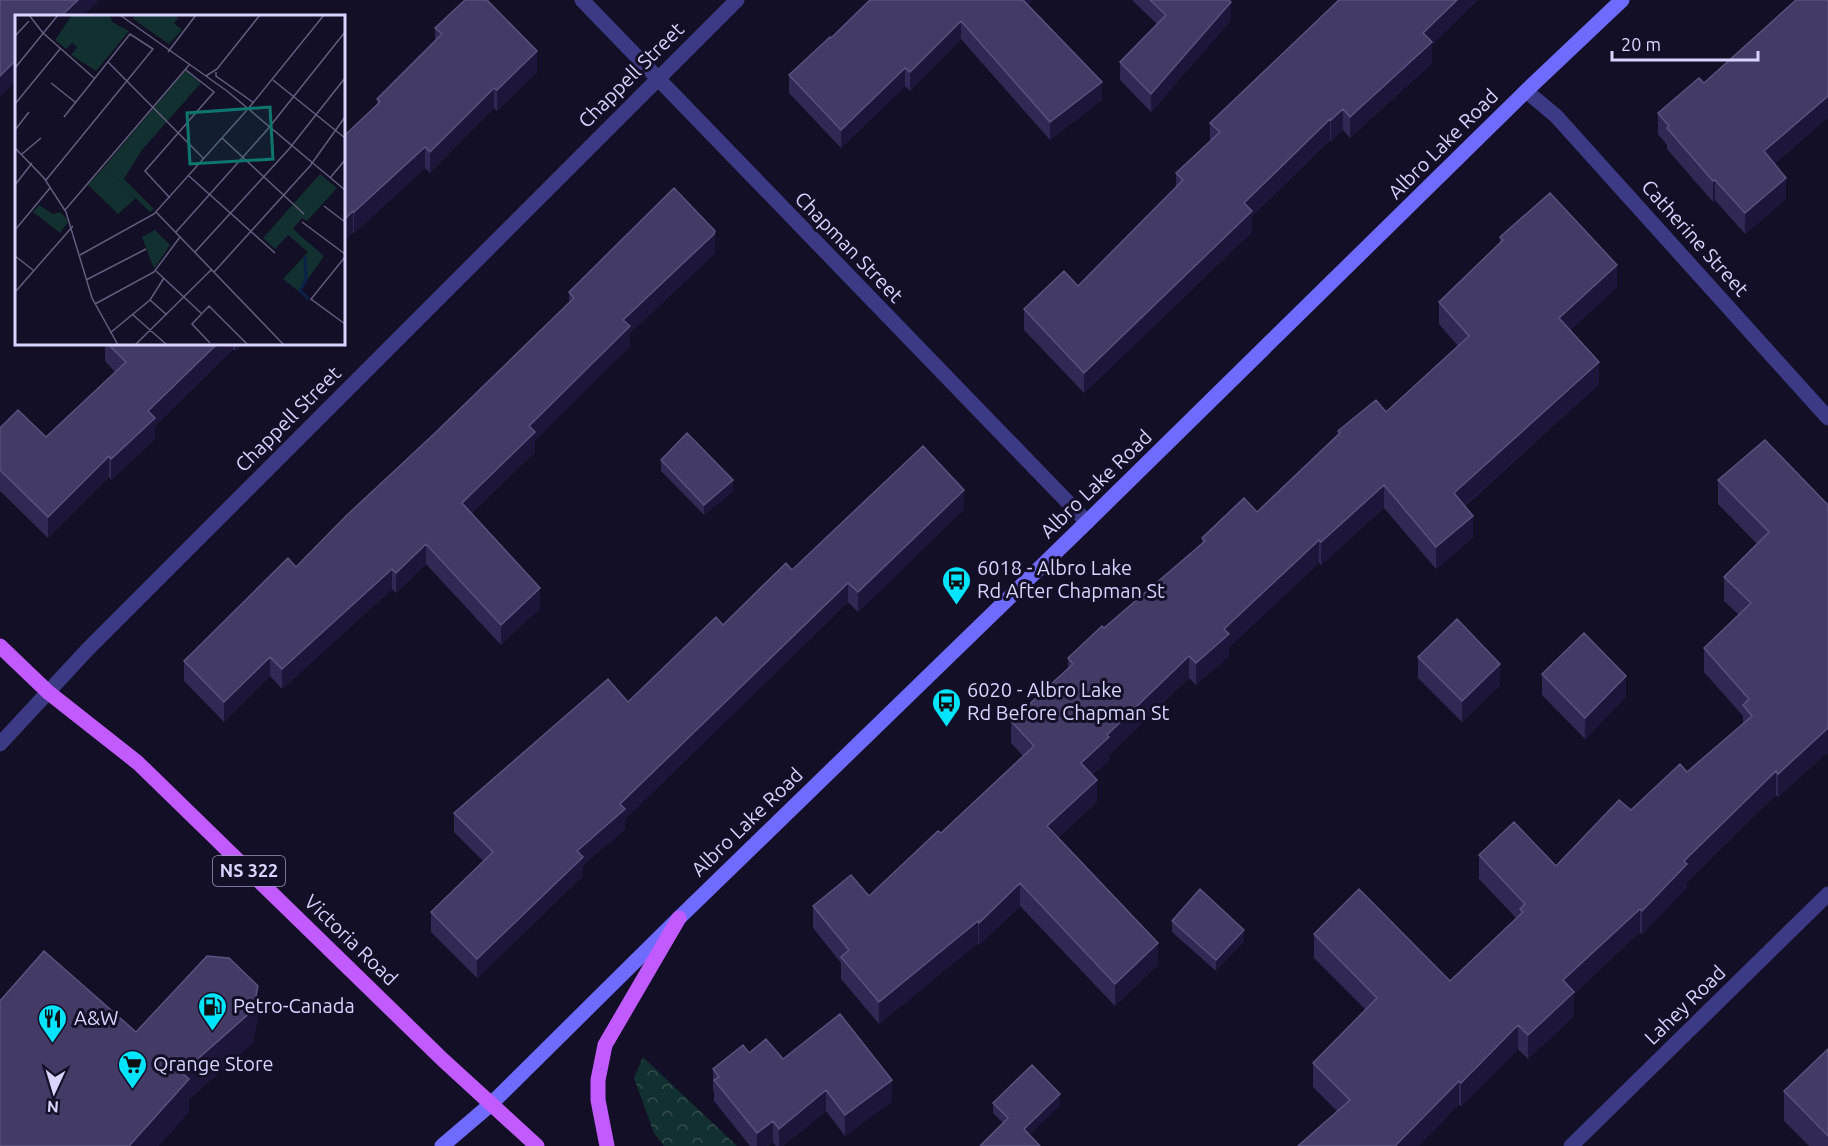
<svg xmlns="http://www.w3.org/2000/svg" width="1828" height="1146" viewBox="0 0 1828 1146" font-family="Ubuntu,sans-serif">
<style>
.forest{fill:url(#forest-crowns)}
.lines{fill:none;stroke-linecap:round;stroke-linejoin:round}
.street{stroke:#3d3a85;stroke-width:15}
.secondary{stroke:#6f6bff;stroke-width:15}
.primary{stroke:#c25bff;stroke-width:15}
.wall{fill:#312854}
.shaded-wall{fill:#1d163a}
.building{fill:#433a66;stroke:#5a527e;stroke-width:1.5}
.labels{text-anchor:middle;stroke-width:6;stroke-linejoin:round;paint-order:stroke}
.shield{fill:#130f26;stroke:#9e99be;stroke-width:1.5}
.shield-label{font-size:18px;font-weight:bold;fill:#d9d4ff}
.street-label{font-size:20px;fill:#d9d4ff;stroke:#130f26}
.poi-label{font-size:20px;fill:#d9d4ff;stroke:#130f26;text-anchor:start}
.inset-river{fill:none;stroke:#0c2248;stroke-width:3}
.inset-road{fill:none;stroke:#625e7d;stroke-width:1.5}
.view{fill:#0f766e;fill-opacity:0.15;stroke:#0f766e;stroke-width:3}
.inset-edge{fill:none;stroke:#d9d4ff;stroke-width:3}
</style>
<defs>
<pattern id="forest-crowns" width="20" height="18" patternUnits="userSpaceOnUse" patternTransform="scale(1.5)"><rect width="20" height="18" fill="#12302f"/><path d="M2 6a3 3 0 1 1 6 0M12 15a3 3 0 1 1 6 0" fill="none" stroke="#344d4e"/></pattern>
</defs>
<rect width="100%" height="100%" fill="#130f26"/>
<path class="forest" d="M643,1057L737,1146H664L654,1133L634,1078Z"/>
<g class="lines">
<path class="street" d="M582,0L1087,522
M1526,91L1556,116L1828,418
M0,744L88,649L737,0
M1571,1146L1828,894"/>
<path class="secondary" d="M442,1146L490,1105L679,918L1087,522L1526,91L1622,0"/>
<path class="primary" d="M0,646L48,692L138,763L442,1059L537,1146
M607,1146L598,1100V1080L605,1045L679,918"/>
</g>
<path class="wall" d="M870,0H1032L1027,5L1102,100L1050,140L961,39L910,91L905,86L841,148L789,93V75L831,38Z
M1132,0H1229L1231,20L1151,112L1120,80V62L1157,24Z
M1828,0V117L1774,164L1786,199L1745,234L1715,200L1713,202L1667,149V145L1658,134V113Z
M435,28L537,72L497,111L494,108L430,173L425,168L354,233L353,232L344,241L377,104V99L435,41Z
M1432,45V63L1350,138L1343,130L1331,141L1330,140L1252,216V232L1084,393L1024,330V309L1078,286L1176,187V173L1210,141V123Z
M1500,237L1617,287L1570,330L1599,384L1465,506L1473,538L1436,569L1384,508L1321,565L1319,563L1229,647V656L1196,685L1189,678L1109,755V760L1092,775L1097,802L1058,838L1158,965L1115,1006L1020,906L979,945L978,943L879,1024L841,979V963L813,928V906L869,896L941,833L1023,756L1011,743V721L1068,668V658L1104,628L1202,543V538L1257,512L1338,434V431L1386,412L1458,346L1439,324V302L1500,242Z
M715,251L714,254L630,333V346L535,440V452L471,514L540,608L501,645L426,564L396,593L392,589L282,689L270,676L224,722L184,681V661L296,567L569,303V292Z
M105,344H243L235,351L233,349L155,426V439L111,480L109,477L48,538L0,491V428L46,437L115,372L105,361Z
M661,460L733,491L704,515L661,471Z
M1718,480L1828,505V752L1778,797L1776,795L1687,882V887L1642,934L1640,932L1574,994V1016L1528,1059L1518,1049L1461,1106L1459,1105L1337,1111L1313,1087V1063L1366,1010L1314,958V934L1450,981L1516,918L1479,879V855L1556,866L1631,810L1687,772L1743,724V716L1704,672V648L1739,615L1724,601V577L1757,544L1718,504Z
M964,509L858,612L848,602L625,819V829L583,865V876L477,978L431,932V912L484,862L454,832V813L628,702L792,570Z
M1418,657L1500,685L1462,722L1418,678Z
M1542,674L1626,697L1585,739L1542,695Z
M1172,921L1244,941L1216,971L1172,932Z
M1828,1049V1146H1809L1784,1121V1091Z
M749,1053L783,1059L892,1101L845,1136L826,1111L783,1146H776L773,1142L767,1146H750L714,1101V1092L713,1090V1069Z
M993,1103L1060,1105L1029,1134L1003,1123L993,1113Z"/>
<path class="shaded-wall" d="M78,0H100L83,16H61Z
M1018,0H1032L1018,13Z
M1457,0H1478L1432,45V63L1350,138V117L1423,33Z
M1231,2V20L1151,112V94Z
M961,21V39L910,91V72Z
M537,51V72L497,111V90Z
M16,60V81L0,97V76Z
M905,68V86L841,148V130Z
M1102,82V100L1050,140V122Z
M494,88V108L430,173V152Z
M1828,96V117L1764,172V151Z
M1343,109V130L1331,141V120Z
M1330,119V140L1252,216V232L1084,393V373L1244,203Z
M425,147V168L354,233V212Z
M1786,178V199L1745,234V213Z
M1715,180V200L1713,202V181Z
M353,211V232L344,241V220Z
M715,231V251L714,254L630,333V346L535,440V452L462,523V503L623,320Z
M1617,265V287L1559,340V318Z
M217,344H233V349L155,426V439L111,480V459L148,411Z
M235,344H243L235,351Z
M1599,362V384L1454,515V493Z
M109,456V477L48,538V517Z
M733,480V491L704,515V505Z
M1384,485V508L1321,565V542Z
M964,490V509L858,612V592Z
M1473,516V538L1436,569V547Z
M1319,540V563L1229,647V656L1196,685V663L1224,629Z
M426,544V564L396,593V573Z
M392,569V589L282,689V669Z
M848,583V602L625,819V829L583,865V876L477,978V959L620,804Z
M540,588V608L501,645V625Z
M1189,656V678L1109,755V760L1081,785V763L1107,735Z
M270,657V676L224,722V702Z
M1500,664V685L1462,722V701Z
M1626,676V697L1585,739V718Z
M1828,728V752L1778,797V774Z
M1776,771V795L1687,882V887L1642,934V911L1684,861Z
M1097,780V802L1047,848V826Z
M1020,883V906L979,945V923Z
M1640,909V932L1574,994V1016L1528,1059V1035L1563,980Z
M978,921V943L879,1024V1002Z
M1244,930V941L1216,971V960Z
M1158,943V965L1115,1006V984Z
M258,986V1019L253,1043L189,1100V1112L159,1146H129L182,1073Z
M1518,1025V1049L1461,1106V1083Z
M892,1080V1101L845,1136V1115Z
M1459,1081V1105L1419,1146H1395Z
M826,1090V1111L783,1146H779V1129Z
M1060,1094V1105L1024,1140V1129Z
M773,1121V1142L767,1146H757V1133Z"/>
<path class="building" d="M0,0H78L61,16H16V60L0,76Z
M465,0H487L537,51L497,90L494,88L430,152L425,147L354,212L353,211L344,220V136L380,102L377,99L442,34L435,28Z
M870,0H1023L1102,82L1050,122L961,21L910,72L905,68L841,130L789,75L830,37L831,38Z
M1150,0H1229L1231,2L1151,94L1120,62L1166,15Z
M1339,0H1457L1423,33L1432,42L1350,117L1343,109L1331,120L1330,119L1244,203L1252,211L1084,373L1024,309L1064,271L1078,286L1183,180L1176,173L1220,132L1210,123Z
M1796,0H1828V96L1764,151L1786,178L1745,213L1715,180L1713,181L1667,128L1669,126L1658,113L1699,78L1704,83Z
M674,188L715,231L714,234L623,320L630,326L529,426L535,432L462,503L540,588L501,625L426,544L396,573L392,569L282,669L270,657L224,702L184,661L288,558L296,567L346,516L434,434L574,298L569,292Z
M1550,193L1617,265L1559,318L1599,362L1454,493L1473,516L1436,547L1384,485L1321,542L1319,540L1224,629L1229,634L1196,663L1189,656L1107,735L1109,737L1081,763L1097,780L1047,826L1158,943L1115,984L1020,883L979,923L978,921L879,1002L841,957L849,950L813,906L851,875L869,896L938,831L941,833L1034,746L1011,721L1073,664L1068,658L1102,626L1104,628L1205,541L1202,538L1244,498L1257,512L1340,433L1338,431L1376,400L1386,412L1469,336L1439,302L1503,240L1500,237Z
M108,344H217L148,411L155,418L111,459L109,456L48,517L0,470V428L18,410L46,437L126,362Z
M687,433L733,480L704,505L661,460Z
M1765,440L1828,505V728L1778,774L1776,771L1684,861L1687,864L1642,911L1640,909L1563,980L1574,992L1528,1035L1518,1025L1461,1083L1459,1081L1395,1146H1298L1350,1100L1313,1063L1377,998L1314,934L1359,889L1450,981L1523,912L1520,909L1525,904L1479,855L1514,822L1556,866L1619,800L1631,810L1680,764L1687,772L1752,716L1743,705L1749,699L1704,648L1751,603L1724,577L1769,532L1718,480Z
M923,446L964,490L858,592L848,583L620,804L625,809L577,851L583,857L477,959L431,912L493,852L454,813L608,679L628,702L716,617L723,625L786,563L792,570Z
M1457,619L1500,664L1462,701L1418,657Z
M1584,633L1626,676L1585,718L1542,674Z
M1200,889L1244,930L1216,960L1172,921Z
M44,951L136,1032L207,956L229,958L258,986L253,1010L182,1073L189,1079L129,1146H0V1001Z
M840,1014L892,1080L845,1115L826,1090L779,1129L773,1121L757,1133L714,1080L719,1077L713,1069L743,1045L749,1053L766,1039L783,1059Z
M1828,1049V1136L1784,1091Z
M1032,1065L1060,1094L1024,1129L1040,1146H980L1008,1118L993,1103Z"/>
<defs>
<symbol id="bus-pin" viewBox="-11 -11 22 30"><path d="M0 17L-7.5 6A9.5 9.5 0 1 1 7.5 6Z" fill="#00e5ff" stroke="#130f26"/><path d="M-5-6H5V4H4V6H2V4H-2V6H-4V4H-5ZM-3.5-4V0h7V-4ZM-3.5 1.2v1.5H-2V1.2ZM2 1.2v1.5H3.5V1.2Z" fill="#111"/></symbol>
<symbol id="fuel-pin" viewBox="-11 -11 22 30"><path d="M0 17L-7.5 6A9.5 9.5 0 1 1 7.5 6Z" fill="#00e5ff" stroke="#130f26"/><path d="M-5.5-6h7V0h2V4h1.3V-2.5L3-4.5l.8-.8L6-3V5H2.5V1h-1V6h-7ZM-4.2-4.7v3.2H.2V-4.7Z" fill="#111"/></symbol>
<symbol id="restaurant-pin" viewBox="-11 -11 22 30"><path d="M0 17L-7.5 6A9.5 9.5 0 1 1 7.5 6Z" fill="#00e5ff" stroke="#130f26"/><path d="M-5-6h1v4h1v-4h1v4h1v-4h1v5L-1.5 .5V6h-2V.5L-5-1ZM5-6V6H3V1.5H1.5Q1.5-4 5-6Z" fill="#111"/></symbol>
<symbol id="supermarket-pin" viewBox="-11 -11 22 30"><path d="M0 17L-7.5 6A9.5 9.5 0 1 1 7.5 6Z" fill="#00e5ff" stroke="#130f26"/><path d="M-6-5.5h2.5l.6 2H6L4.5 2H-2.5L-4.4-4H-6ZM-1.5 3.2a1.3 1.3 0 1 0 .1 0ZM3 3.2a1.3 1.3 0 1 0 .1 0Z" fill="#111"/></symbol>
</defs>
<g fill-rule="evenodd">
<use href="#bus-pin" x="940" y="564" width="33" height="45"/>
<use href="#bus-pin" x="930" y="686" width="33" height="45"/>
<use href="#fuel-pin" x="196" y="990" width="33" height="45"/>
<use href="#restaurant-pin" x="36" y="1002" width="33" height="45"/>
<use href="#supermarket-pin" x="116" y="1048" width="33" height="45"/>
</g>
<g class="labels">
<rect class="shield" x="213" y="856" width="72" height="30" rx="4.5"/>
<g class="shield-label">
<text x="249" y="877">NS 322</text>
</g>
<g class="street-label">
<text transform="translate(631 75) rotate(-45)" y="7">Chappell Street</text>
<text transform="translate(1443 144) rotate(-45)" y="7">Albro Lake Road</text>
<text transform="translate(1695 238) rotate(48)" y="7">Catherine Street</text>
<text transform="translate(849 247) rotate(46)" y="7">Chapman Street</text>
<text transform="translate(288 419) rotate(-45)" y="7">Chappell Street</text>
<text transform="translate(1096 484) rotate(-44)" y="7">Albro Lake Road</text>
<text transform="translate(747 822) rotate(-44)" y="7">Albro Lake Road</text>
<text transform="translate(351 940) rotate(44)" y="7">Victoria Road</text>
<text transform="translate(1685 1005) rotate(-44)" y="7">Lahey Road</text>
</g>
<g class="poi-label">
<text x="977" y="575">6018 - Albro Lake<tspan x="977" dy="23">Rd After Chapman St</tspan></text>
<text x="967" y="697">6020 - Albro Lake<tspan x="967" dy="23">Rd Before Chapman St</tspan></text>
<text x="233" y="1013">Petro-Canada</text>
<text x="74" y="1025">A&amp;W</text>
<text x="153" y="1071">Qrange Store</text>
</g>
</g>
<g transform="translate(15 15)">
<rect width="330" height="330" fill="#130f26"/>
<path d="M89,152L121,183L103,199L73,170Z" fill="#12302f"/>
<path d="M57,0H95L97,7L114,16L81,56L56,40L62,32L57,28L51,34L40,25ZM121,0H160L163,3L159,8L167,15L154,29L118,4ZM171,55L186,68L126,136L109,164L139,194L135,197L89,152ZM305,159L322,173L292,206L287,203L278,214L309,241L285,275L292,283L268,264L293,237L273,220L260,234L248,223ZM24,190L38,199L45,197L50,202L53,207L45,218L18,197ZM140,215L155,230L139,254L127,222Z" fill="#12302f"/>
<path class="inset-river" d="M290,241L291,265L285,276L294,284"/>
<path class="inset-road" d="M14,0L28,18L79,63M105,0L212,76L330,175M0,21L14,6M153,37L181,0M93,47L189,144M0,53L43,0M201,57V61L239,88M191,61L202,54L245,0M258,65L330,123M36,68L60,87M0,89L45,34M233,94L309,0M0,115L14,97M207,123L289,199M0,133L29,163L51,197L77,283L103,330M7,139L26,123M174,161L260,238M315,163L330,145M31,165L138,34L115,19L49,102M0,170L17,148M155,183L130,156L199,77L171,55M309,191L330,207M50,195L175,49M141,197L269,330M287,207L330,239M0,215L35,173M161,217L252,115L330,17M180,237L274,134L330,63M65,240L139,199L232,95M0,241L18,255M330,242L296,284L330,309M141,256L186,298M199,257L295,151L330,102M71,265L131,234M1,276L58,211M135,285L152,300M80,289L139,257L165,222M117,299L152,330M95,318L135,285L149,263M195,328L177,309L194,291L233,330M120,330L197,254"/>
<path class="view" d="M255,92L258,144L175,149L172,98Z"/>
<rect width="330" height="330" class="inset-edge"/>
</g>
<g transform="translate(54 1092) rotate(184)" stroke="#130f26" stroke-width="4.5" paint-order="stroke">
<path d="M0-4.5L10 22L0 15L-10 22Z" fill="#d9d4ff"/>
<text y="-9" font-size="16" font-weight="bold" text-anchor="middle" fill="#d9d4ff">N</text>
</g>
<path d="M1612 51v9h146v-9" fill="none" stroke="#d9d4ff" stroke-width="3"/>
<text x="1621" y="51" font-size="18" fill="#d9d4ff" stroke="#130f26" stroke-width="4.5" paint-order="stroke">20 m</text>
</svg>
